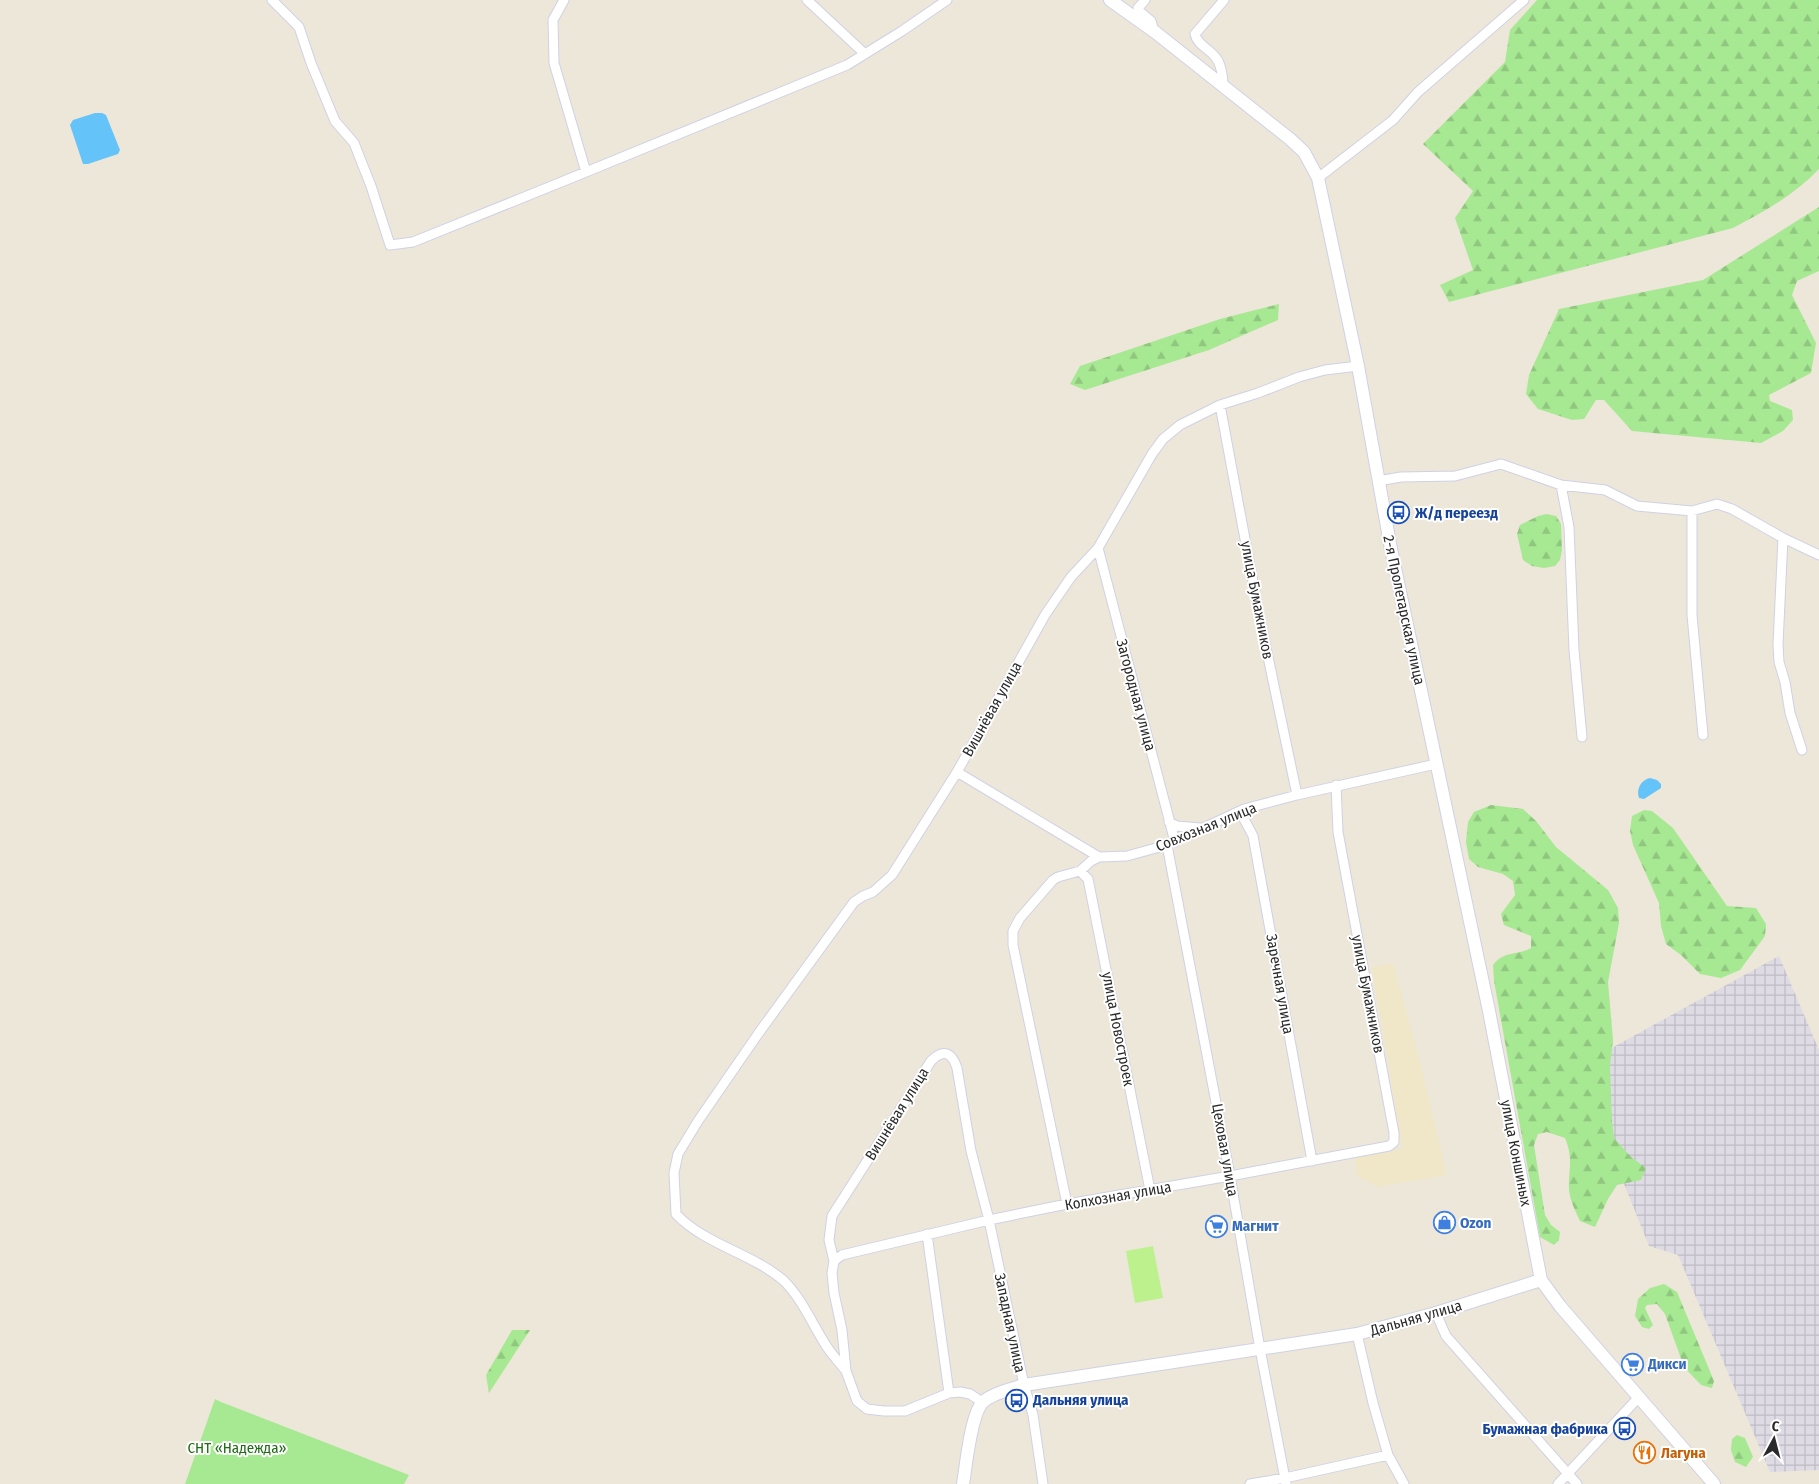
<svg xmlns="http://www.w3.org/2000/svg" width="1819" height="1484" viewBox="0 0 1819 1484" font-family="'Fira Sans Condensed',sans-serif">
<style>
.industrial{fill:url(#industrial-grid)}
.education{fill:#f0e7c8}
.forest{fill:url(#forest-firs)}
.garden{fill:#a7e892}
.pitch{fill:#bdf18d}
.water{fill:#64c3f8}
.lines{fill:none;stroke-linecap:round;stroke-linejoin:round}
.street-casing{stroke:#cfd1e4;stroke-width:11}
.secondary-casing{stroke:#cfd1e4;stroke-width:14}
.street{stroke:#fff;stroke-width:9}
.secondary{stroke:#fff;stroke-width:12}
.labels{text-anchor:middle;stroke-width:4;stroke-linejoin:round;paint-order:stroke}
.transit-label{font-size:15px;font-weight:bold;fill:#164399;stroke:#fff;text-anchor:start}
.street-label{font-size:15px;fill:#2a2a2a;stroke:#fff}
.shop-label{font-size:15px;font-weight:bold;fill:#366cbe;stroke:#fff;text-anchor:start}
.park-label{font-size:15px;fill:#1e6c14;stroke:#fff}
.food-label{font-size:15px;font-weight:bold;fill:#c56008;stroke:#fff;text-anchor:start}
</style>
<defs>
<pattern id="industrial-grid" width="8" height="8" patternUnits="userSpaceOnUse" patternTransform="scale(1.25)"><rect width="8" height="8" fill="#dfdbe5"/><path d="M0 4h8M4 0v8" fill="none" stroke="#c0bcc5"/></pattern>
<pattern id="forest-firs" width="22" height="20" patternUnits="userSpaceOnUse" patternTransform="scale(1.25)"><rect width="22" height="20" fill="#a7e892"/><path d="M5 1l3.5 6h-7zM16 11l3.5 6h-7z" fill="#90c77e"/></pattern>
</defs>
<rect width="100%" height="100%" fill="#ede7da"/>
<path class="industrial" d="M1779,956L1819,1050V1470L1770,1472L1678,1255L1649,1246L1577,1067Z"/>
<path class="education" d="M1393,963L1420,1062L1447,1175L1378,1187L1357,1176L1355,1157L1402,1149L1372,967Z"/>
<path class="forest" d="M1537,0H1819V169C1794,195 1764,212 1733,228L1449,302L1440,285L1473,270L1455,218L1473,191L1423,144L1505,62L1510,30Z
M1819,207V271L1797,281L1792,295L1816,343L1811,373L1769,395L1770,401L1792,410L1793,420L1783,431L1761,443L1632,431L1604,400H1596L1584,419L1572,420L1538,409L1526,394L1529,375L1559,309L1703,280Z
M1279,304L1278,320L1209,350L1085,390L1070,384L1080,366L1220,319Z
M1547,514L1556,516L1561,524L1562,550L1560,560L1555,566L1544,568L1532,566L1523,560L1517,534L1520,525L1538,516Z
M1491,805L1523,809L1536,821L1556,847L1608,890L1618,908L1619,923L1608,982L1613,1040L1610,1066L1612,1121L1614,1138L1631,1157L1646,1168L1641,1180L1617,1185L1608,1199L1595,1227L1580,1221C1576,1212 1570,1201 1569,1190C1568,1169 1574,1160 1565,1138L1547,1132L1538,1134L1534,1145L1545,1215L1551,1225L1560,1232L1559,1240L1554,1245L1540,1237L1494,981L1493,965C1505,950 1516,956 1531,948V936L1504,925L1501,914L1515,895L1513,881L1503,874L1478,867L1469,859L1466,842L1468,822L1474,812Z
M1644,810L1652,811L1673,828L1727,906L1756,908L1766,924L1765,936L1740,970L1721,978L1700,974L1681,955L1666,944L1661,926L1659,903L1633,845L1630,831L1632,816Z
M1664,1284L1677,1292L1714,1381L1712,1388L1701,1385L1684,1367L1665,1314L1657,1304L1647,1305L1645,1308L1653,1325L1649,1329L1642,1327L1635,1316L1638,1299L1650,1288Z
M512,1330H530L489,1393L486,1375Z
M1737,1435L1745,1438L1753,1457L1746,1467L1735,1462L1731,1450L1732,1439Z"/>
<path class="garden" d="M215,1399L221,1402L409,1475L404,1484H185Z"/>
<path class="pitch" d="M1153,1246L1163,1298L1135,1303L1126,1251Z"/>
<path class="water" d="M95,113H102L106,115L120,150L118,154L88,164H83L70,125L73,120Z
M1650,778L1657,780L1661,784V788L1644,799L1639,798C1636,789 1641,780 1650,778Z"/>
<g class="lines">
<defs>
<path id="street" d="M272,0L299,27L311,63L335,121L354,143L371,186L390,245L413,242L586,172
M564,0L553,20L554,63L586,172L847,65L902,31L947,0
M807,0L865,54
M1145,0L1138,8L1139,11L1151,21L1154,32
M1223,85C1223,77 1221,64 1216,58C1210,49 1197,45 1195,34L1224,0
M1318,178L1393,120L1418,92L1524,0
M1220,405L1259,614L1297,795
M1378,481L1401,477L1455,476L1501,464L1561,485L1605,490L1637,506L1692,511L1717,504L1732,509L1783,538L1819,555
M1561,485L1569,527L1574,650L1582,737
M1692,511V615L1703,735
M1783,538L1778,644L1779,662L1785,682L1790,713L1802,750
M1098,548L1175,842
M957,772L1099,857
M1244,809V819L1253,836L1312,1161
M1169,822L1177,826L1200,828
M1167,845L1230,1176L1260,1349L1286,1484
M1080,871L1088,879L1150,1190
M1067,1204L1013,945V931L1020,918L1053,880L1058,877L1080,871L1091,861L1099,857L1127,856L1167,845L1244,809L1297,795L1436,764
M927,1234L949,1393
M834,1261L829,1240L832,1216L931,1061C944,1048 952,1053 957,1068L971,1151L989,1220L1024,1385L1033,1415L1043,1484
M1436,1313L1446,1336L1577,1484
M1357,1334L1373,1403L1388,1455L1404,1484
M846,1371C840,1363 833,1356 827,1347C813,1326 802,1298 783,1280C751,1253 704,1244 676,1214L674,1173L678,1154L698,1121L758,1034L854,902L863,896L873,892L892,875L957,772L1045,615L1071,577L1098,548L1152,454L1163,439L1180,425L1220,405L1258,393L1299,377L1325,370L1358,366
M982,1402L970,1394L960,1392L949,1393L905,1411H884L867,1409L857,1401L846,1371L842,1330L834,1293L832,1273L834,1261L842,1255L989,1220L1067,1204L1230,1176L1389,1146L1394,1142V1133L1338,832L1336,785
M1250,1484L1285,1478L1388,1455
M1558,1484L1639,1397"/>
<path id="secondary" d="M1110,0L1155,32L1290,139L1304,152L1318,178L1358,366L1391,549L1489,1011L1541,1280L1560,1306L1714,1484
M963,1484C966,1466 971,1411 984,1401C994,1393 1011,1389 1024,1385L1357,1334L1436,1313L1541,1280"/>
</defs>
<use href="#street" class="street-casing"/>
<use href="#secondary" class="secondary-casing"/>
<use href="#street" class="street"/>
<use href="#secondary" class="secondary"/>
</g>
<defs>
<symbol id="bus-ring" viewBox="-11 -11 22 22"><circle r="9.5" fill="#fff" stroke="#1a4fb4" stroke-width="1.5"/><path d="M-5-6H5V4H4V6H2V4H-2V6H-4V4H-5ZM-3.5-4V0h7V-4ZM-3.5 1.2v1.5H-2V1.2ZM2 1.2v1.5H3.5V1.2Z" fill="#1a4fb4"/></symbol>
<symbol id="shop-ring" viewBox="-11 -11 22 22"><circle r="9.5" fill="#fff" stroke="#3f7fe0" stroke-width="1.5"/><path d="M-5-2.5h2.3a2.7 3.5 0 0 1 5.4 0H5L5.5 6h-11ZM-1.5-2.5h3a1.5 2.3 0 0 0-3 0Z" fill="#3f7fe0"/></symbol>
<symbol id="supermarket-ring" viewBox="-11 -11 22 22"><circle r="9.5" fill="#fff" stroke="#3f7fe0" stroke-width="1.5"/><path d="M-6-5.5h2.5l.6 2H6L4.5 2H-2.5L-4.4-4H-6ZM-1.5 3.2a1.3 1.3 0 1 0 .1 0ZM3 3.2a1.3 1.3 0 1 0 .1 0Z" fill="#3f7fe0"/></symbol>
<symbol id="restaurant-ring" viewBox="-11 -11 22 22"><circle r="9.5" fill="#fff" stroke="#e8710a" stroke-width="1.5"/><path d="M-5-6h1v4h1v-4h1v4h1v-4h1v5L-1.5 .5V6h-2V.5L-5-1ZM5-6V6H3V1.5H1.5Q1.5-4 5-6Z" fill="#e8710a"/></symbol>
</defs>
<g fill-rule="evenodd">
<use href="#bus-ring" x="1386" y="500" width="25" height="25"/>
<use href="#shop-ring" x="1432" y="1210" width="25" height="25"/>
<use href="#supermarket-ring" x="1204" y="1214" width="25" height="25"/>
<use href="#supermarket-ring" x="1620" y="1352" width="25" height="25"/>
<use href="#bus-ring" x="1004" y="1388" width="25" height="25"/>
<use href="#bus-ring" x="1612" y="1416" width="25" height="25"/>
<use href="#restaurant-ring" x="1632" y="1440" width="25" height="25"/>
</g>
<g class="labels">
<g class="transit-label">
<text x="1415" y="518">Ж/д переезд</text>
<text x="1033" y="1405">Дальняя улица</text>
<text x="1608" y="1434" text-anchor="end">Бумажная фабрика</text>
</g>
<g class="street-label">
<text transform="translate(1257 600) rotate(79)" y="5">улица Бумажников</text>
<text transform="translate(1404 610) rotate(78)" y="5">2-я Пролетарская улица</text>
<text transform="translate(1136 695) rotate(75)" y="5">Загородная улица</text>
<text transform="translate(992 709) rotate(-61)" y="5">Вишнёвая улица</text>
<text transform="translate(1206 827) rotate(-22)" y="5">Совхозная улица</text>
<text transform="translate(1280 984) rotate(80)" y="5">Заречная улица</text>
<text transform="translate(1368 994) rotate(79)" y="5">улица Бумажников</text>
<text transform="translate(1118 1029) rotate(79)" y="5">улица Новостроек</text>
<text transform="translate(897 1114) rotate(-58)" y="5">Вишнёвая улица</text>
<text transform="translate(1225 1150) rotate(80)" y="5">Цеховая улица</text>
<text transform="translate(1516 1153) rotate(79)" y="5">улица Коншиных</text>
<text transform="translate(1118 1196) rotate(-10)" y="5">Колхозная улица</text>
<text transform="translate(1416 1318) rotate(-16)" y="5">Дальняя улица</text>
<text transform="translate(1010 1323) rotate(78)" y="5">Западная улица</text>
</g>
<g class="shop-label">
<text x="1460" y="1228">Ozon</text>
<text x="1232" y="1231">Магнит</text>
<text x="1648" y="1369">Дикси</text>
</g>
<g class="park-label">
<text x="237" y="1453">СНТ «Надежда»</text>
</g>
<g class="food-label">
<text x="1661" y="1458">Лагуна</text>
</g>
</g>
<g transform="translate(1774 1439) rotate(7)" stroke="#ffffff" stroke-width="4" paint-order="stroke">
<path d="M0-4L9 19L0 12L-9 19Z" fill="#2a2a2a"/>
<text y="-8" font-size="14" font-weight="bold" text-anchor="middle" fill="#2a2a2a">С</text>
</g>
</svg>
